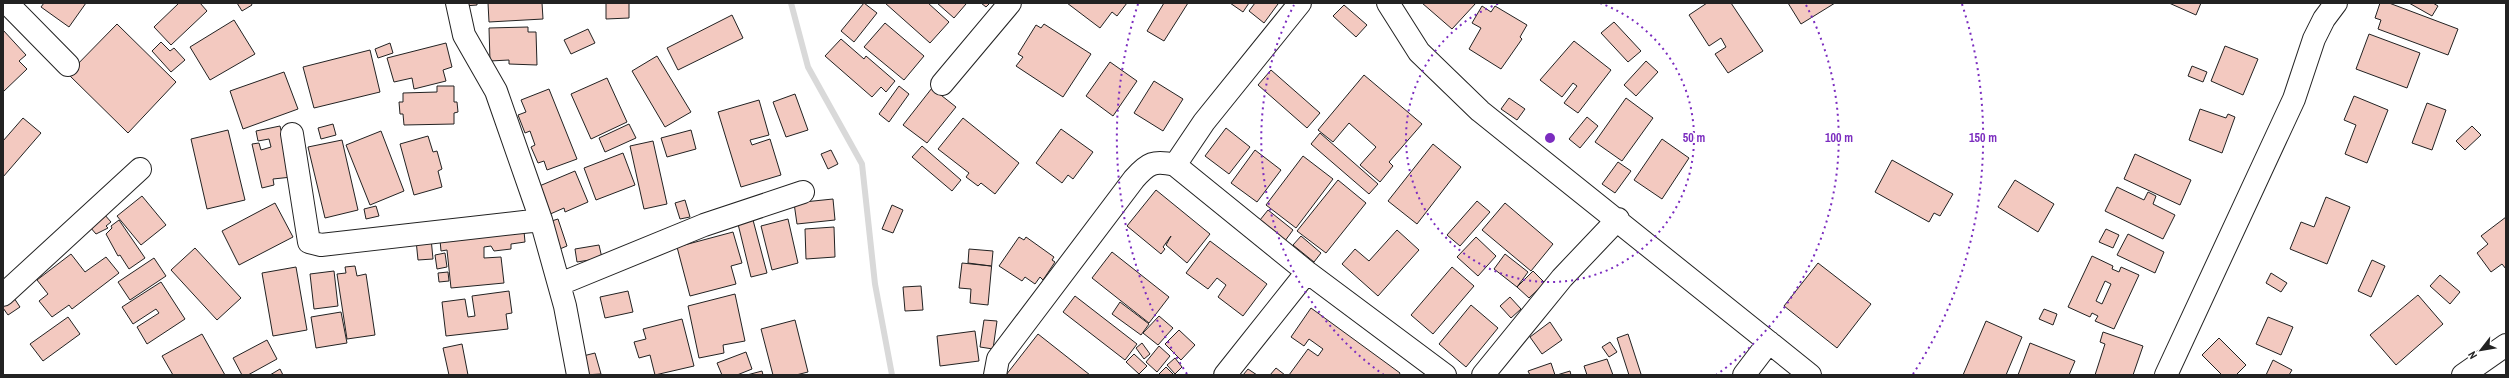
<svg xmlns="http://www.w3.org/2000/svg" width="2509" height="378" viewBox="0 0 2509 378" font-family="'Archivo Narrow',sans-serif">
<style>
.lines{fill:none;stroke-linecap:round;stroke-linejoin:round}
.stream{stroke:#d9d9d9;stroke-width:6}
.building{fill:#f3c9c0;stroke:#222;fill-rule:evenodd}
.minor-casing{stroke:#222;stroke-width:24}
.minor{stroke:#fff;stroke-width:22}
.ring{fill:none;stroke:#7b2cbf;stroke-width:2;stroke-dasharray:2 4}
.centre{fill:#7b2cbf;stroke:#fff;stroke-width:2}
.ring-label{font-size:12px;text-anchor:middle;font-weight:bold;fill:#7b2cbf;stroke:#fff;stroke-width:3;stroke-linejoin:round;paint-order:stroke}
</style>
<rect width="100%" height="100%" fill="#fff"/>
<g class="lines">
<path class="stream" d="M791,3L808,67L862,164L875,284L892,375"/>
</g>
<path class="building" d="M44,3H86L69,27L41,7Z
M179,3H200L207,11L171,45L154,27Z
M237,3H251L252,5L242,11Z
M464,3H477V5L464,6Z
M488,3H542L543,19L489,22Z
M606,3H629V18L606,19Z
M864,3L877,13L854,42L841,31Z
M885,3H928L949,22L930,43Z
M937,3H965L966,4L954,18Z
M981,3H990L986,7Z
M1067,3H1127L1117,16L1112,12L1100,28Z
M1164,3H1188L1164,41L1147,31Z
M1230,3H1249L1243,12Z
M1255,3H1277L1278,4L1264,23L1249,11Z
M1422,3H1476L1452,29Z
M1707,3H1731L1763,51L1728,73L1715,54L1726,47L1721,38L1709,46L1689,15Z
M1788,3H1835L1801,24Z
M2169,3H2201L2196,15Z
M2380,3H2389L2458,29L2448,55L2378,29L2381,20L2375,18Z
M2409,3H2433L2438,6L2432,16Z
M1344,5L1367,25L1356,37L1333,16Z
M1482,6L1491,12L1495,6L1527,25L1520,37L1522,39L1501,69L1469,49L1481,28L1472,23Z
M732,15L743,38L678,70L667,48Z
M234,20L255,54L210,80L190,47Z
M1614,22L1641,51L1628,62L1601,33Z
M885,23L924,56L904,80L864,47Z
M117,24L176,82L128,133L68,74Z
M1044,24L1091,54L1063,97L1016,66L1023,57L1018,54L1036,25L1041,28Z
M528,27V32H536L537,65L509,64V60L490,61L489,28Z
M588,29L595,43L571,54L564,40Z
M3,30L26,55L19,61L27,69L3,92Z
M2369,34L2420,53L2407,88L2356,69Z
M841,39L864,59L866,56L895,81L886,92L881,87L872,97L825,56Z
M1574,41L1611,70L1578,113L1564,103L1577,86L1573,83L1562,97L1540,80Z
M161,42L170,51L174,48L185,60L171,72L152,51Z
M390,43L393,53L378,58L375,49Z
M446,43L452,67L443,70L446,81L414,89L412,78L394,82L387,58Z
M2225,46L2258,59L2243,95L2211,81Z
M370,50L380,92L314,108L303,67Z
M657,56L691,112L665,127L632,71Z
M1646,61L1658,72L1636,96L1624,85Z
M1110,62L1137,81L1113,116L1086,96Z
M2192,66L2207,72L2203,82L2188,76Z
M1271,70L1320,113L1307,128L1258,85Z
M284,72L298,109L243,129L230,91Z
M1364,75L1422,124L1389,162L1393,166L1380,182L1360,165L1376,147L1349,123L1333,142L1318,130Z
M607,78L627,122L591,139L571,94Z
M1154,81L1183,99L1163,131L1134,113Z
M437,86H454V102H457L458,112L454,113V124L404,125L403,114H400L399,102H403V93L437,92Z
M899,86L909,94L889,122L879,114Z
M932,88L956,107L927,143L903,125Z
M549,89L577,159L547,170L544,161L538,163L531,147L535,145L530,131L525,133L518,115L526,112L521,100Z
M795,94L808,130L786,137L773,102Z
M2354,96L2388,110L2367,163L2345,154L2356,125L2344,120Z
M1509,98L1525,109L1517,120L1501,109Z
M1626,98L1653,118L1622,161L1595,142Z
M759,100L769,135L750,140L752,145L770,139L781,175L741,187L718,112Z
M2427,103L2446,110L2432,150L2412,143Z
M2200,109L2226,118L2228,114L2235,117L2222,153L2189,140Z
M1587,117L1598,126L1580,148L1569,139Z
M23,118L41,133L3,177V141Z
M963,118L1019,163L995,194L981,183L978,186L966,177L969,173L938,149Z
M333,124L336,135L321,139L318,128Z
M629,124L636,138L605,152L599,138Z
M280,126L292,177L273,179L274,185L262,188L252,144L259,143L261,150L271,147L269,139L258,141L256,131Z
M2472,126L2481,135L2465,150L2456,141Z
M1226,128L1250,147L1229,174L1205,156Z
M1061,129L1093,152L1073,179L1068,175L1062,183L1036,163Z
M228,130L245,200L207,209L191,139Z
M691,130L696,149L667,157L661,138Z
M381,131L404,191L370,205L346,145Z
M1320,133L1378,184L1369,194L1311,144Z
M428,136L433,152L437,151L442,169L438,171L442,187L414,195L400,144Z
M1662,139L1689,158L1662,199L1634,180Z
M342,140L358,210L325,218L308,147Z
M653,141L667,204L644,209L630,146Z
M1433,144L1461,167L1417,224L1388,201Z
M922,146L961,180L952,191L912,157Z
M831,150L838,164L828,169L821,154Z
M1255,150L1281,170L1257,202L1231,183Z
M623,153L635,185L596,200L584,168Z
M2135,154L2191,180L2180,205L2124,179Z
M1303,156L1333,179L1296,228L1266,205Z
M1892,160L1953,194L1940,216L1934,213L1929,222L1875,192Z
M1618,162L1631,171L1615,193L1602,184Z
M575,171L588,202L565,212L564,208L548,215L537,187Z
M1338,180L1366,203L1326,253L1297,231Z
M2015,180L2054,204L2038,232L1998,207Z
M2117,187L2144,200L2148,192L2156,196L2153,204L2175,215L2163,239L2105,211Z
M1156,190L1210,234L1187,263L1166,245L1171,236L1163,247L1165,249L1161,254L1127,226Z
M142,196L166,225L141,245L117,216Z
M2326,197L2350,207L2327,264L2290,249L2301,222L2314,227Z
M833,199L835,220L797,224L794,203Z
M685,200L690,217L680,219L675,203Z
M1477,201L1490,212L1460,246L1447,235Z
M275,203L293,237L239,265L222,231Z
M1505,203L1553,244L1531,271L1482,230Z
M892,205L903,210L893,233L882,229Z
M376,206L379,216L366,219L364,209Z
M1268,210L1293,230L1282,245L1256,225Z
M104,214L111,222L106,226L108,228L96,234L90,227Z
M2506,217V269L2502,264L2491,272L2477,253L2488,244L2481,236Z
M558,219L567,246L555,251L545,223Z
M788,219L798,263L772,270L761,226Z
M119,220L145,258L129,269L120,255L118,256L106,234L112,228L111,226Z
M753,220L767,273L751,277L738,224Z
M834,227L835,257L806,259L805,229Z
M2106,229L2119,235L2113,248L2099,242Z
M1397,230L1419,250L1378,296L1342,264L1355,249L1369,261Z
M524,231L525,242L511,244V249L494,251L491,246L484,247V258L501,257L504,283L451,288L447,250L441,251L440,240Z
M733,232L742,263L731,266L736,284L690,296L677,247Z
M2128,234L2164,252L2155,273L2117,255Z
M1301,236L1321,253L1314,262L1293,245Z
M1019,237L1024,240L1026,237L1054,257L1052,260L1055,262L1043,280L1040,277L1035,284L1025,277L1022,281L999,266Z
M1476,237L1496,256L1478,276L1457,257Z
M431,238L433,259L418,260L416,240Z
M1210,241L1267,284L1243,316L1218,297L1226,285L1217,278L1208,289L1186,273Z
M599,245L602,258L577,262L575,249Z
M195,248L241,298L217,320L171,270Z
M969,249L993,251L988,305L970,303L971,289L959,288L962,263L991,266L968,263Z
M1112,252L1169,297L1149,323L1092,278Z
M445,253L447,267L437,269L435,255Z
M71,254L85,272L106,257L119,273L72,309L69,305L52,317L39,301L48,294L37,280Z
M1505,254L1528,272L1517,287L1494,269Z
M2092,256L2113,266L2112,269L2119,272L2121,267L2139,275L2114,329L2095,321L2098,316L2092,313L2090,317L2068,307ZM2105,281L2111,284L2102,304L2096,301Z
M154,258L166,276L130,300L118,282Z
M2372,260L2385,266L2371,297L2358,291Z
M1818,263L1871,304L1837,348L1784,306Z
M355,266L357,276L366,274L375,335L347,339L337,274L346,273L345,267Z
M296,267L307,330L273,336L262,273Z
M1452,267L1474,286L1433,334L1411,315Z
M334,271L338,306L314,309L310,274Z
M1533,271L1545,283L1529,298L1517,287Z
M448,272L449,281L439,282L438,273Z
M2271,273L2287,283L2281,292L2266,283Z
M2440,275L2460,292L2450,304L2430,286Z
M161,282L185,319L147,344L137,327L159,313L156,309L133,324L122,307Z
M921,286L923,310L905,311L903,287Z
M509,291L512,313L506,314L508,329L446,336L442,302L465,299L468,317L475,316L472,296Z
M628,291L633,312L605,318L600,297Z
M735,294L745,341L723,345L724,353L699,358L688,306Z
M12,295L20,307L8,315L3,308V302Z
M2418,295L2443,324L2396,365L2370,335Z
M1075,296L1137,344L1125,360L1063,312Z
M1510,297L1521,309L1511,318L1500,306Z
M1120,302L1149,324L1141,335L1112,314Z
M1471,305L1498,328L1466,367L1439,344Z
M1311,308L1400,373L1399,375H1289L1308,349L1318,356L1323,349L1309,339L1304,346L1291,337Z
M2044,309L2057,314L2053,325L2039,319Z
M341,312L347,343L316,348L311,317Z
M1159,316L1173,328L1158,345L1143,333Z
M68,317L80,334L43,361L30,344Z
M2268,317L2293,327L2281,355L2256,344Z
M682,319L694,366L655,375L650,355L639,358L634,342L646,339L643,329Z
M795,320L808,372L796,375H773L761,329Z
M984,320L997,321L993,349L980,347Z
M1986,321L2022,337L2006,375H1963Z
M1550,322L1562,340L1542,354L1530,337Z
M1179,330L1195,345L1181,360L1165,344Z
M975,331L979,361L940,366L937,336Z
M2103,332L2143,346L2133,375H2095L2105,344L2100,342Z
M202,334L225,375H173L162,356Z
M1038,334L1090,375H1006Z
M1628,334L1641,374L1639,375H1629L1617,338Z
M2219,338L2246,365L2236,375H2222L2202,355Z
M267,340L277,359L248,375H242L233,358Z
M1610,342L1617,352L1609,357L1602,347Z
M1142,343L1150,354L1144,359L1136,348Z
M2030,343L2075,361L2069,375H2018Z
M462,344L468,375H449L443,348Z
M1159,346L1170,356L1157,372L1146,362Z
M746,352L752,369L737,375H722L717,363Z
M595,353L601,374L584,375L579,357Z
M1134,354L1147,366L1139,374L1126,362Z
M1175,358L1182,367L1175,374L1167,365Z
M1607,359L1613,375H1587L1584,366Z
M2273,360L2292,370L2289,375H2266Z
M1551,363L1555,375H1530L1528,371Z
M1166,367L1174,375H1158Z
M1276,368L1285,375H1270Z
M280,369L283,375H270Z
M1248,369L1257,375H1243Z
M762,371L763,375H747Z
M1570,371L1571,375H1557Z"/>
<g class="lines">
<defs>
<path id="minor" d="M7,3L68,65
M457,3L464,35L496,91L541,220L565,306L578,375
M1388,3L1419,52L1480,111L1810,375
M942,84L1010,3
M292,134L309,242L321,245L541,220
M1175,165L1204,122L1300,3
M560,284L704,225L803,192
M3,295L140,169
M995,375L998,359L1134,179C1148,163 1154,160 1175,165L1307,272L1445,375
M1225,375L1307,272
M1483,375L1562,278L1618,219
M1744,375L1769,342
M2166,375L2294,99L2314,39L2324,19L2336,3
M2463,375L2506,345"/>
</defs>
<use href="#minor" class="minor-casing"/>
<use href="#minor" class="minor"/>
</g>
<g class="ring">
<path d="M1600 3A144 144 0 1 1 1500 3"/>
<path d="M1384 375A289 289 0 0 1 1294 5M1806 5A289 289 0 0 1 1716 375"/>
<path d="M1187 374A433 433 0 0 1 1138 4M1962 4A433 433 0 0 1 1913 374"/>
</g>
<circle cx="1550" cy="138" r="6" class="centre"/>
<g class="ring-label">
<text x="1694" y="142">50 m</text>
<text x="1839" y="142">100 m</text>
<text x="1983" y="142">150 m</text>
</g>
<rect width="2509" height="378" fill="none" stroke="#222222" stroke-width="8"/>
<g transform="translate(2481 350) rotate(239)" stroke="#ffffff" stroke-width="3" paint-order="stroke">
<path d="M0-3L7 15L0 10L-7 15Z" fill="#222222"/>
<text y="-6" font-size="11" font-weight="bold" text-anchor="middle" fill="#222222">N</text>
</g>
</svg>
